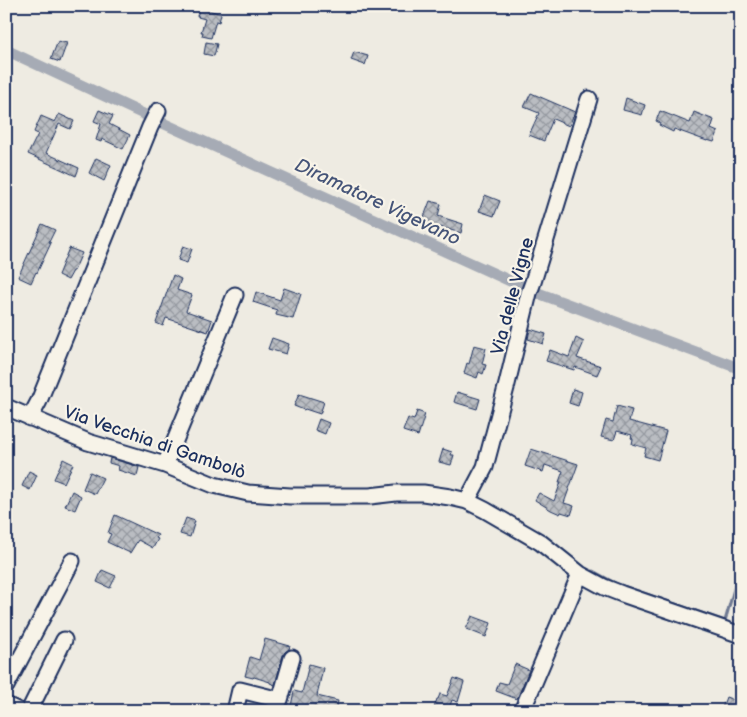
<svg xmlns="http://www.w3.org/2000/svg" width="747" height="717" viewBox="0 0 747 717" font-family="'Balsamiq Sans',sans-serif">
<style>
.lines{fill:none;stroke-linecap:round;stroke-linejoin:round}
.stream{stroke:#6e7992;stroke-width:3}
.canal{stroke:#a6abb5;stroke-width:11}
.building{fill:url(#building-cross-hatch);stroke:#1b2f5e}
.minor-casing{stroke:#1b2f5e;stroke-width:19}
.minor{stroke:#f7f3e8;stroke-width:15}
.labels{text-anchor:middle;stroke-width:4.5;stroke-linejoin:round;paint-order:stroke}
.street-label{font-size:18px;fill:#1b2f5e;stroke:#f7f3e8}
.water-label{font-size:19px;font-style:italic;fill:#455478;stroke:#f7f3e8}
</style>
<defs>
<pattern id="building-cross-hatch" width="8" height="8" patternUnits="userSpaceOnUse" patternTransform="scale(1.25)"><rect width="8" height="8" fill="#babdc2"/><path d="M0 0l8 8M0 8l8-8" fill="none" stroke="#969aa1"/></pattern>
</defs>
<rect width="100%" height="100%" fill="#eeebe2"/>
<filter id="ink" filterUnits="userSpaceOnUse"><feTurbulence type="fractalNoise" baseFrequency=".02" numOctaves="2"/><feDisplacementMap in="SourceGraphic" scale="10" xChannelSelector="R" yChannelSelector="G"/><feConvolveMatrix kernelMatrix="1 2 1 2 8 2 1 2 1" color-interpolation-filters="sRGB"/></filter>
<g filter="url(#ink)">
<g class="lines">
<path class="stream" d="M589,572L593,571L617,584L725,621L741,564"/>
<path class="canal" d="M6,50L154,119L530,290L741,369"/>
</g>
<path class="building" d="M200,7L221,14L219,22L216,21L211,38L202,36L203,32H201L205,19L198,17L199,16H197Z
M58,41L67,43L60,62L51,59Z
M206,42L217,44L214,56L204,54Z
M354,52L368,56L365,65L351,60Z
M531,93L575,112L569,126L553,119L544,141L529,135L539,113L524,107Z
M626,98L645,105L642,115L623,110Z
M99,110L113,116L109,124L130,135L123,149L102,139L101,142L96,140L101,124L94,121Z
M660,111L690,123L694,112L714,120L711,129L718,132L714,142L707,140V141L674,129L673,132L659,125L660,123L656,121Z
M59,114L74,121L70,129L59,124L46,153L79,168L76,176L28,154L38,134L34,132L41,116L55,122Z
M96,158L111,165L104,181L89,173Z
M485,195L500,201L494,216L479,211Z
M430,201L441,204L438,216L463,224L461,233L440,227L439,229L422,222Z
M42,224L55,230L49,242L51,243L37,273L36,272L31,283L18,277Z
M183,246L192,249L187,263L178,260Z
M69,248L82,253L74,271H73L68,280L58,275Z
M173,275L181,279L177,290L192,295L186,311L212,320L208,332L166,318L163,326L156,323Z
M284,288L301,294L293,319L276,315L277,310L253,302L256,292L280,300Z
M530,329L546,334L543,344L528,339Z
M272,338L289,344L286,354L268,349Z
M576,338L584,342L577,358L601,366L597,375L575,367L574,370L546,361L550,350L569,357Z
M474,345L486,348L482,364L486,365L483,374L479,372L477,378L464,373L467,363L469,364Z
M573,389L582,392L578,406L569,403Z
M457,392L480,399L477,409L454,402Z
M299,394L324,402L320,414L305,409L304,410L294,406Z
M617,406L632,410L629,421L666,431L658,460L644,456L646,448L632,444L633,439L631,438L632,435L617,431L614,440L601,437L606,420L613,422Z
M417,411L425,414L418,436L403,431L408,418L414,420Z
M319,419L329,423L325,434L315,430Z
M443,449L452,452L451,455H454L451,465L439,462Z
M531,449L578,464L564,503L574,506L571,515L561,512L560,514L551,510L535,500L539,493L554,501L561,482H559L563,471L545,465L543,472L525,466Z
M110,458L139,467L137,476L118,470L119,466L109,463Z
M63,459L73,464L64,483L54,479Z
M29,471L37,475L30,490L22,486Z
M90,472L103,478L95,494L83,489Z
M72,491L81,496L75,510L65,506Z
M115,515L158,535L156,538L158,539L153,548L138,540L130,553L107,542L111,534L108,533Z
M186,518L195,521L190,537L180,534Z
M102,570L116,576L110,588L97,582Z
M472,616L491,623L486,637L466,629Z
M265,639L290,646L289,649L285,652L283,655L275,685L270,683V682L254,677L253,678L245,676L250,657L259,660Z
M309,664L323,668L317,696L338,701L336,711H290L294,691L302,693Z
M515,664L529,670L517,699L496,691L499,682L507,684Z
M454,678L464,682L458,702L452,700L448,711H433L437,699H438L440,694L447,696Z
M741,684V711H723L724,709L722,708L726,697L734,700Z"/>
<g class="lines">
<defs>
<path id="minor" d="M6,407L88,442L165,465L214,485L248,493L290,496H370L396,493H423L450,497L467,501L485,510L540,542L580,574L604,587L622,594L741,635
M30,418L39,401L150,127L158,111
M165,465L235,295
M467,501L485,467L507,384L529,293L533,282L589,99
M6,686L72,561
M6,705L19,711
M29,711L64,640
M235,711L240,690L280,700L292,658
M522,711L580,574"/>
</defs>
<use href="#minor" class="minor-casing"/>
<use href="#minor" class="minor"/>
</g>
</g>
<g class="labels">
<g class="street-label">
<text transform="translate(512 296) rotate(-75)" y="6">Via delle Vigne</text>
<text transform="translate(155 442) rotate(19)" y="6">Via Vecchia di Gambolò</text>
</g>
<g class="water-label">
<text transform="translate(378 201) rotate(25)" y="7">Diramatore Vigevano</text>
</g>
</g>
<rect width="747" height="717" fill="none" stroke="#f7f3e8" stroke-width="25"/>
<rect x="12" y="12" width="722" height="692" fill="none" stroke="#1b2f5e" stroke-width="2" filter="url(#ink)"/>
</svg>
